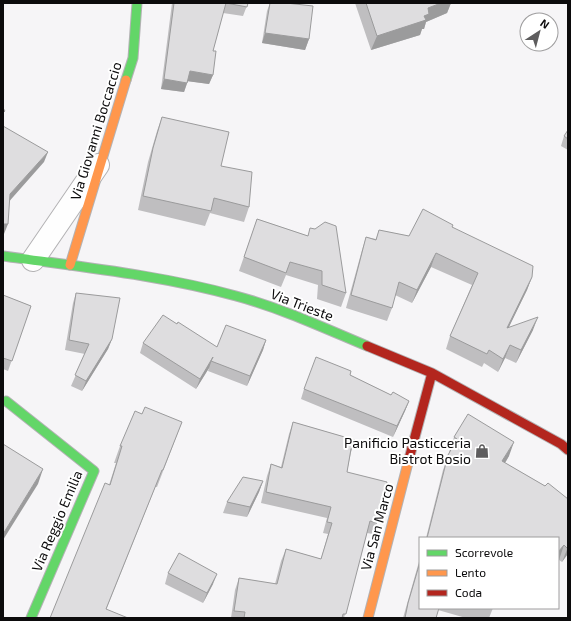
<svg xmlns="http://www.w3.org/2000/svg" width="571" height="621" viewBox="0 0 571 621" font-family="'Exo 2',sans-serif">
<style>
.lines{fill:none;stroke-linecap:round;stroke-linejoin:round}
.street-casing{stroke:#b3b2b4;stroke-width:24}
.fast-casing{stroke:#b3b2b4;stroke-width:11}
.slow-casing{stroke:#b3b2b4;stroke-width:11}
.jam-casing{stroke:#b3b2b4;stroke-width:11}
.street{stroke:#fefefe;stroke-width:22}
.fast{stroke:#63d668;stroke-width:9}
.slow{stroke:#ff974d;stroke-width:9}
.jam{stroke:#b3261e;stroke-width:9}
.wall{fill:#bfbec0}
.shaded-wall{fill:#9b9b9c}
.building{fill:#dedddf;stroke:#9b9b9c}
.labels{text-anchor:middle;stroke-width:4;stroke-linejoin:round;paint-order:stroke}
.street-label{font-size:14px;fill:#0c0b0c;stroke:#fff}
.poi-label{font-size:14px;fill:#0c0b0c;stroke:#fff;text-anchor:end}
</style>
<rect width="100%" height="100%" fill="#f6f5f7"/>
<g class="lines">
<defs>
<path id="street" d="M33,260L98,165"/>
<path id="fast" d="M126,80L133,58L137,3
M3,256C81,267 160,275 236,296C281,308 324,328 367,346
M6,401L94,471L31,618"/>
<path id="slow" d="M70,265L126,80
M368,618L409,459"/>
<path id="jam" d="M367,346L432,373L561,444L568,450
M409,459L432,373"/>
</defs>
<use href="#street" class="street-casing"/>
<use href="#fast" class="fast-casing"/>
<use href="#slow" class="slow-casing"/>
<use href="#jam" class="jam-casing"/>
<use href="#street" class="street"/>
<use href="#fast" class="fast"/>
<use href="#slow" class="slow"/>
<use href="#jam" class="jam"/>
</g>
<path class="wall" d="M172,3H248L243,16L223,13L213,51V75L209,84L188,81L184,92L161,89Z
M270,3H286L309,39L305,50L262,43L267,11Z
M355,3H451L447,13L426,22L424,29H422L420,35L371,50Z
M162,117L221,166L249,207L244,222L210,213L205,226L138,210L148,162L157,131Z
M568,130V150L561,146L564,136Z
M257,219L308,236L346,293L341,307L317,299L318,285L286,275L281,287L239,271Z
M452,227L532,277L527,290L509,327L533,330L516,363L505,358L498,372L484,363L482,367L446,349L450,336L472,285L431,267L412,303L395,295L392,308L387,321L346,308L362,250L366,237L376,239L379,230L409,236Z
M76,293L112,339L108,349L82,391L71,386L85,354L65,350L73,303Z
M3,295L31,306L8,371L3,369Z
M266,340L263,350L247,386L208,371L209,368L196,389L140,353L143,343L217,347Z
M350,375L391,395L409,401L405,411L393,437L301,399L304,389Z
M142,414L182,422L157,487H155L106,610L50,618L109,485L116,463H114L120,446Z
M293,422L355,440L351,452L347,472L377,523L373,534L367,533L344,618H231L235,590L239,578L275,584L281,561L286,549L321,559L328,534L323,533L327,518L261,503L267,476L271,464L281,467L289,434Z
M454,437L509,456L505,463L568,499V556L567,555L562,562L559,560L558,538H426L443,470L450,452H449Z
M263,481L259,492L247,517L223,513L227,502Z
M420,558V608H493L489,618H466L438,610L436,618H403Z
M168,573L213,584L203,603L165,584Z"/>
<path class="shaded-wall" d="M441,3H451L447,13L426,22L424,29H422L420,35L371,50L377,36L428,8Z
M265,33L309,39L305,50L262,43Z
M190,71L213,75L209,84L186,81Z
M164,79L187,83L184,92L161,89Z
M48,152L44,162L6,205L10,194Z
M3,224H8L4,234H3Z
M436,253L431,267L412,303L417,290Z
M532,277L527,290L502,341L507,328Z
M538,317L533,330L516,363L521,350Z
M112,339L108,349L82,391L86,381Z
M266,340L263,350L247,386L250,376Z
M510,345L505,358L498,372L503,359Z
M213,357L209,368L196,389L200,379Z
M409,401L405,411L393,437L397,426Z
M514,442L509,456L497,476L502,461Z
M43,469L38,484L3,540V534Z
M162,470L155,487L103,618Z
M263,481L259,492L247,517L250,507Z
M564,545L559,560H558V552Z
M568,547V553L567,555L562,562Z
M217,574L213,584L203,603L207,593Z"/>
<path class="building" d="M174,3H226L213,51H216L213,75L190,71L187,83L164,79Z
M226,3H248L247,7Z
M270,3H286L313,6L309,39L265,33Z
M366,3H441L428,8L429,14L424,16L426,20L377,36Z
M3,108L5,111L3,113Z
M162,117L229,132L221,166L252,172L249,207L214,198L211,211L143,196L153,148Z
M3,126L48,152L10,194L8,224H3Z
M568,130V139L564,136Z
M423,209L453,225L452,227L533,266L532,277L507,328L538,317L521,350L510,345L503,359L489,350L487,354L450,336L478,273L436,253L417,290L399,282L392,308L351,295L366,237L376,240L379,230L409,236Z
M257,219L308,236L310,228L315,229L325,222L336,226L346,293L322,285V271L290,262L286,273L244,257Z
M76,293L120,298L112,339L86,381L75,375L89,344L69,340Z
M3,295L31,306L12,361L3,358Z
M163,315L177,324L178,322L217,347L226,325L266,340L250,376L211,361L213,357L200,379L143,343Z
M316,357L351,371L350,375L391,395L393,392L409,401L397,426L304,389Z
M145,407L182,422L163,470H162L106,609L128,618H50L105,483L110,485L122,446H120L135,411L142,414Z
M468,414L514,442L502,461L545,486L548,483L568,499V547L567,548L564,545L558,552V538H427L448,455L457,439L454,437Z
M293,422L355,440L351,449L347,472L387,482L377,523L370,521L346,614H343L342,618H244L245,612L234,611L239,578L277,584L286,549L321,559L332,523L327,522L331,507L266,492L271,464L282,468Z
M3,444L43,469L3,534Z
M243,477L263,481L250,507L227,502Z
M179,553L217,574L207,593L168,573Z
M420,562V608H439L436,618H405L408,603Z"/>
<defs>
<symbol id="shop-bare" viewBox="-9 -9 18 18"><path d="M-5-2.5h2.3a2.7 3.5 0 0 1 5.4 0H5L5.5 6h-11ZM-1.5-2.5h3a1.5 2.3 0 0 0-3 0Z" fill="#5e5d5e" stroke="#fff" stroke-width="2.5" paint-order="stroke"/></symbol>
</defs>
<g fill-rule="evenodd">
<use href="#shop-bare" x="472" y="441" width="20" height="20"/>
</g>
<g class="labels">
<g class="street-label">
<text transform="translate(96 131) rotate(-73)" y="5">Via Giovanni Boccaccio</text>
<text transform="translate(302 305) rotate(21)" y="5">Via Trieste</text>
<text transform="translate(57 521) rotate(-67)" y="5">Via Reggio Emilia</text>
<text transform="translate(377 527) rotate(-75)" y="5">Via San Marco</text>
</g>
<g class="poi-label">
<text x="471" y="448">Panificio Pasticceria<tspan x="471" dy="16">Bistrot Bosio</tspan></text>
</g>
</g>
<rect width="571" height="621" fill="none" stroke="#0c0b0c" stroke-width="8"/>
<rect x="419" y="537" width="140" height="72" fill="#ffffff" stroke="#9e9d9e"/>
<rect x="427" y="550" width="20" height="6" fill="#63d668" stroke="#9e9d9e"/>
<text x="455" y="557" font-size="12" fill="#0c0b0c">Scorrevole</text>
<rect x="427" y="570" width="20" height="6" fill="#ff974d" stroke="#9e9d9e"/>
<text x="455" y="577" font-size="12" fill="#0c0b0c">Lento</text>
<rect x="427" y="590" width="20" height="6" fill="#b3261e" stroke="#9e9d9e"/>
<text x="455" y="597" font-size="12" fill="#0c0b0c">Coda</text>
<g transform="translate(539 32) rotate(36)"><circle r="19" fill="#ffffff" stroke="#9e9d9e"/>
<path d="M0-3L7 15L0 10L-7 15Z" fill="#5e5d5e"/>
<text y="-6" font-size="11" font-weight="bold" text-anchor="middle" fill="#0c0b0c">N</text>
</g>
</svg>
